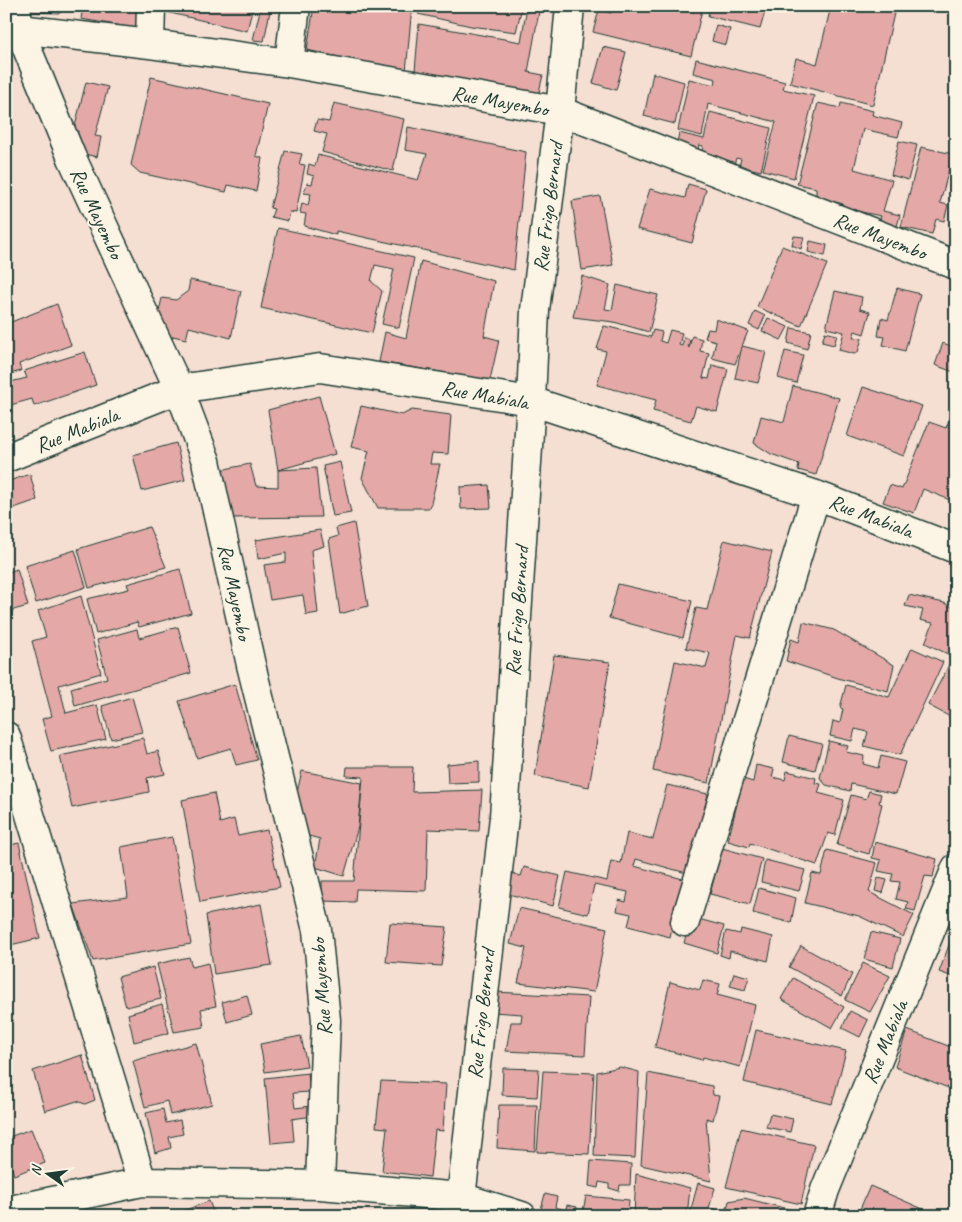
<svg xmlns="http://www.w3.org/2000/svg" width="962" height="1222" viewBox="0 0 962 1222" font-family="Caveat,sans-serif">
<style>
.building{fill:#e4a9a7;stroke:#1f3d34}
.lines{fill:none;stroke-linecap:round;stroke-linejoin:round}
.minor-casing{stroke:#1f3d34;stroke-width:31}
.minor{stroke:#fcf5e5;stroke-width:28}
.labels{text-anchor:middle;stroke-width:4;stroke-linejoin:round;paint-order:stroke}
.street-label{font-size:21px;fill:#1f3d34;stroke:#fcf5e5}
</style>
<rect width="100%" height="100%" fill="#f5ded2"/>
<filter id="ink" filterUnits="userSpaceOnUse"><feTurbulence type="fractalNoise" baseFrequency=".02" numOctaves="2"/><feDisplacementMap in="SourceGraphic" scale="10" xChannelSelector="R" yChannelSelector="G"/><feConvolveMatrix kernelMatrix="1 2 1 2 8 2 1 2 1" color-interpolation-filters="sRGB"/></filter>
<g filter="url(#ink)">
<path class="building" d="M25,6H60V13L26,12Z
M83,6H142L140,29L81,19Z
M167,6H253L247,31L166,12Z
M261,6H271L264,41L253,40Z
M314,6H412L406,72L307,50Z
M420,6H522L516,32L471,26L418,14Z
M527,6H540L528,72L543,75L538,96L415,71L419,24L521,42Z
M613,6H703L691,56L593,32L599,10L611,13Z
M710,6H756L755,10L765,12L760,29L708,16Z
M831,6H885L895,9L873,105L790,83L796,58L817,64Z
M716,25L730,29L726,45L712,41Z
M603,47L626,52L616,90L593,83Z
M696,59L785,82L783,89L814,96L794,178L763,170L776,122L708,104L702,136L678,130L689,79L715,85L716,79L693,73Z
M653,73L684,82L675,124L644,116Z
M151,77L268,104L256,156L262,158L256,191L228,185L226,192L140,173L131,165Z
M86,82L108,87L95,136L101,137L97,157L73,151L78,131L74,130Z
M334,103L404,119L393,171L322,152L327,134L314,131L317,120L329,122Z
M818,103L840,108L841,103L873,111L872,115L902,123L898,137L863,129L854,169L892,180L883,211L900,215L896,230L878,226L881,216L842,208L843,204L816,197V188L797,184Z
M710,112L771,128L761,171L739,166L741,159L736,158L734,164L717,159L701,155L703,146L699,145L696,154L677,143L679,133L704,139Z
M408,127L526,152L514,270L336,231V235L304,226L306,214L300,213L302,203L308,205L311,194L304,193L307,183L312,184L314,176L307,174L309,164L315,166L318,155L418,180L427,154L405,150Z
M899,141L917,145L908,180L891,175Z
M921,147L953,154L940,203L948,205L944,221L936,219L932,234L901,227Z
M285,151L302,154L299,164L305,165L296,213L290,212L288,221L271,217L274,209L270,208Z
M688,184L706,189L692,243L637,229L650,189L685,198Z
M600,196L613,265L582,270L572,201Z
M278,228L414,258L399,328L382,324L394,269L375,265L371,281L382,291L372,333L261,308Z
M794,236L804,237L801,249L792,245Z
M810,241L827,245L825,256L808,252Z
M782,246L827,264L801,326L757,307Z
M421,261L494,281L484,336L499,340L490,380L379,362L385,332L406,338Z
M582,276L610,285L605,309L612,310L617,285L658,295L649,332L614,322L573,317Z
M190,280L241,291L231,338L189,327L186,339L173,336L172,341L156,325L162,298L176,300L188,291Z
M897,288L920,294L905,351L883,345L885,337L878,336L881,318L888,320Z
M835,291L862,297L860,309L870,312L864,334L855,331L853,337L862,338L858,352L854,354L839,350L844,332L826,328Z
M57,304L71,345L19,364L21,371L6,375V324Z
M755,311L765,316L759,330L749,325Z
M768,318L788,327L781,340L762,331Z
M716,319L748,331L735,364L712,358L716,341L705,338L708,329L714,330Z
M604,326L651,337L653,330L662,332L660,341L666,343L670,330L682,333L679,345L682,346L684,337L690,340L688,347L689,348L692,336L702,339L700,351L709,353L703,378L709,379L712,365L728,369L717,412L696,406L691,421L653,411L656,400L597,385L606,351L597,349Z
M791,328L811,332L807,349L788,343Z
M825,332L837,335L834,345L822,342Z
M943,343L956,348V373L935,365Z
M742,346L766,352L758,383L735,378Z
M785,351L803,355L796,383L778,378Z
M85,352L96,385L34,406L32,399L7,406L6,383L27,378L24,371Z
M793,386L839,398L816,475L798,470L799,464L771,454L754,443L761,416L784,422Z
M863,387L922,406L904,456L847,436Z
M319,396L335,454L278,470L268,410Z
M956,403V485L950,500L923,489L914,513L883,502L890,485L902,489L929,422L946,428Z
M361,406L402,415L412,410L451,415L448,454L432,453L430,464H440L430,508H378L362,478L369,451L351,447Z
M176,443L185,480L142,491L133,455Z
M340,462L351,513L333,516L323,466Z
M250,464L256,486L278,487V470L316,468L321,517L229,518L226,489L218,490L215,471Z
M30,474L37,500L11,509L6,493V482Z
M489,485L491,508L461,509L460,487Z
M354,523L368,606L340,614L329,539L338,536L336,528Z
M149,527L166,567L89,588L78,549Z
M320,530L324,546L311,550L318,613L306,615L303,595L270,600L264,565L286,562V553L258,559L256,540Z
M724,540L772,552L750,638L737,635L709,783L653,771L675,661L706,668L710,653L686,648L696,608L707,610Z
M75,550L86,587L36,603L25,566Z
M17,569L28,606L6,612V573Z
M180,569L191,613L139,627L137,622L96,634L87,599L129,589L127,584Z
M618,584L692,601L683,638L609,618Z
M909,595L944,603L956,609V658L925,643L933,623L920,620L923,610L905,606Z
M81,596L101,673L59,685L66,713L97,705L106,739L51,751L42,719L52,716L32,641L46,637L38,611Z
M803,622L834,630L894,665L888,691L841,679L786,661L791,639L799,642Z
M178,627L191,673L75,706L71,688L107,678L97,640L137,629L139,638Z
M912,648L943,662L900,755L864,746L868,732L855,729L852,741L830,736L833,721L840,723L843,709L840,708L846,685L889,697Z
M554,655L610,662L589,787L535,776Z
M951,661L956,663V720L928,705Z
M235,684L257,760L236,765L231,748L197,758L179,701Z
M132,697L142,732L111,739L102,706Z
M789,736L822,744L815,770L783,762Z
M143,738L147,754L158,751L165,774L147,778L149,792L72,808L60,756Z
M829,741L848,746L846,752L864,756L863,764L878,768L881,756L905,762L896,794L851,784L850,791L826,785L820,778Z
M479,761V782L448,783L447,764Z
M756,765L774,769L772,777L785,780L787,771L816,778L815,783L821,784L818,793L844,800L835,835L828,833L817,865L750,843L749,847L728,841L743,779L753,782Z
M347,767H413L412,792L482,790L479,831L428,829L426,891L356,889L355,902L322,901V881H354L363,777L346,776Z
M302,771L362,783L358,827L344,876L315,867L320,839L301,834L295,801Z
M667,785L708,794L690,874L636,859L634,866L683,879L670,937L628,926L631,914L617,911L619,900L626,902L628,892L594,885L588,914L559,907L567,872L607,881L611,861L621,863L627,833L653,839Z
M869,791L881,794L879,803L882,804L869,854L837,845L851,795L866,799Z
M214,793L220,823L234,819L238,836L267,830L280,887L200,902L182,800Z
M6,812L12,835L6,837Z
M172,837L191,944L93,961L73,904L128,897L121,847Z
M875,842L937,859L933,877L925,876L915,911L906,909L908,902L896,899L900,882L891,881L893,874L878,871L881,860L872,858Z
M19,843L40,938L6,946V846Z
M722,848L762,859L750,904L710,894Z
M827,850L877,863L869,892L914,915L903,937L859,916L805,903L812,873L821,875Z
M765,860L805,870L799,891L761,882Z
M524,867L560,876L553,906L505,893L509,873L521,876Z
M878,878L887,880L883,893L875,891Z
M759,888L796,898L791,923L753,913Z
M261,904L272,965L214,974L206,915Z
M519,908L607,928L594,992L518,983L526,948L510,944Z
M691,917L724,926L717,953L684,943Z
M390,923L447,927L441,966L386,962Z
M741,929L773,937L768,961L730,951L729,958L720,955L726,931L740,934Z
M871,932L900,939L893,967L864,959Z
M951,940L956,941V978L939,972Z
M801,946L852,974L842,996L789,967Z
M189,957L192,967L208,963L216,1006L201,1009L204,1027L174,1032L157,964Z
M863,963L890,976L870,1012L845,1000Z
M153,967L161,999L126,1007L118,977Z
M734,973L749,977L745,990L730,986Z
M793,978L844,1007L832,1028L781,999Z
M703,980L720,984L717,995L755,1005L740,1067L703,1057L702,1060L655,1047L670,982L700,990Z
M495,992L589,997L585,1055L506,1051L511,1022H521L522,1014L493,1012Z
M247,995L252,1015L227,1022L222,1002Z
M162,1004L169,1033L134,1042L128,1014Z
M850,1011L868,1020L860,1037L842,1028Z
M756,1030L846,1051L832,1104L744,1082Z
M907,1030L956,1049V1091L895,1067Z
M301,1036L307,1066L265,1072L260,1044Z
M196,1043L212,1104L170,1115L167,1101L145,1107L133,1061Z
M82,1055L95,1100L85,1104L77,1101L45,1111L33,1071Z
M620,1067L639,1072L635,1158L594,1156L597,1072Z
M503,1068L539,1069L537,1097L502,1095Z
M543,1071L594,1073L589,1154L537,1152Z
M308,1073L310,1092L293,1093L295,1108L311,1106L313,1116L292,1119L294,1141L271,1143L265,1078Z
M648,1073L712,1086L713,1095L719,1096L713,1120L706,1118L711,1181L641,1165Z
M381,1081L446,1084L443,1131L435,1130L430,1177L382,1171L387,1128L376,1127Z
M499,1105H537L535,1151L497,1148Z
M163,1109L166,1123L180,1120L183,1134L169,1137L171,1148L155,1153L146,1113Z
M770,1114L793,1119L790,1132L766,1127Z
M741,1128L814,1145L801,1204L726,1187Z
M31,1129L45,1163L14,1175L6,1153V1138Z
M591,1161L631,1164L630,1185H620L619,1191L609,1188V1184L599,1182L598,1188L589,1186Z
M636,1174L690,1188L687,1216H634Z
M698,1183L715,1188L709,1208L726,1212L729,1201L744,1198L800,1212L799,1216H703L690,1213Z
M870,1186L939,1216H857Z
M545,1194L557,1197L555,1207L562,1209L560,1216H550L540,1213Z
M586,1196L629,1200L628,1216H582Z
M209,1201L215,1216H170Z
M567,1205L577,1207L575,1216H564Z"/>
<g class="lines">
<defs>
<path id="minor" d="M16,6L19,29L72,158L179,389L206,461L251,665L317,930L326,1020L320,1185
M19,29L150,44L289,63L560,111L956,265
M150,44L151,6
M289,63L296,6
M6,458L179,389L320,368L531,401L816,495L956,549
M6,736L142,1182
M685,922L816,495
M6,1211L142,1182L320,1185L461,1197L522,1216
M459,1216L504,817L531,401L535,310L560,111L570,6
M817,1216L825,1190L956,868"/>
</defs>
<use href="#minor" class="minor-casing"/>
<use href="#minor" class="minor"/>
</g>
</g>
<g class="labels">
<g class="street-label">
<text transform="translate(500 101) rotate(10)" y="7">Rue Mayembo</text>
<text transform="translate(548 207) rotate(-83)" y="7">Rue Frigo Bernard</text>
<text transform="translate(97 213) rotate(65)" y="7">Rue Mayembo</text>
<text transform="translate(880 236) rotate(21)" y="7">Rue Mayembo</text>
<text transform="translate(485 395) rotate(10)" y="7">Rue Mabiala</text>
<text transform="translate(77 430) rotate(-22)" y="7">Rue Mabiala</text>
<text transform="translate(871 516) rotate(21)" y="7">Rue Mabiala</text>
<text transform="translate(235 592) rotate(78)" y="7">Rue Mayembo</text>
<text transform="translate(517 611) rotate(-86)" y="7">Rue Frigo Bernard</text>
<text transform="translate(321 987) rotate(-94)" y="7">Rue Mayembo</text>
<text transform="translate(481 1014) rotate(-84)" y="7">Rue Frigo Bernard</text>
<text transform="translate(885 1042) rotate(-68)" y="7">Rue Mabiala</text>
</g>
</g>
<rect width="962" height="1222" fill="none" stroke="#fcf5e5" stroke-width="25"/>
<rect x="12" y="12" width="937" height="1197" fill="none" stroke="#1f3d34" stroke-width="2" filter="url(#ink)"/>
<g transform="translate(48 1174) rotate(284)" stroke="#fcf5e5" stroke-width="4" paint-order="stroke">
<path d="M0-4L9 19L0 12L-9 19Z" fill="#1f3d34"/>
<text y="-8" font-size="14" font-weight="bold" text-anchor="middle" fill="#1f3d34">N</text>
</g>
</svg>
